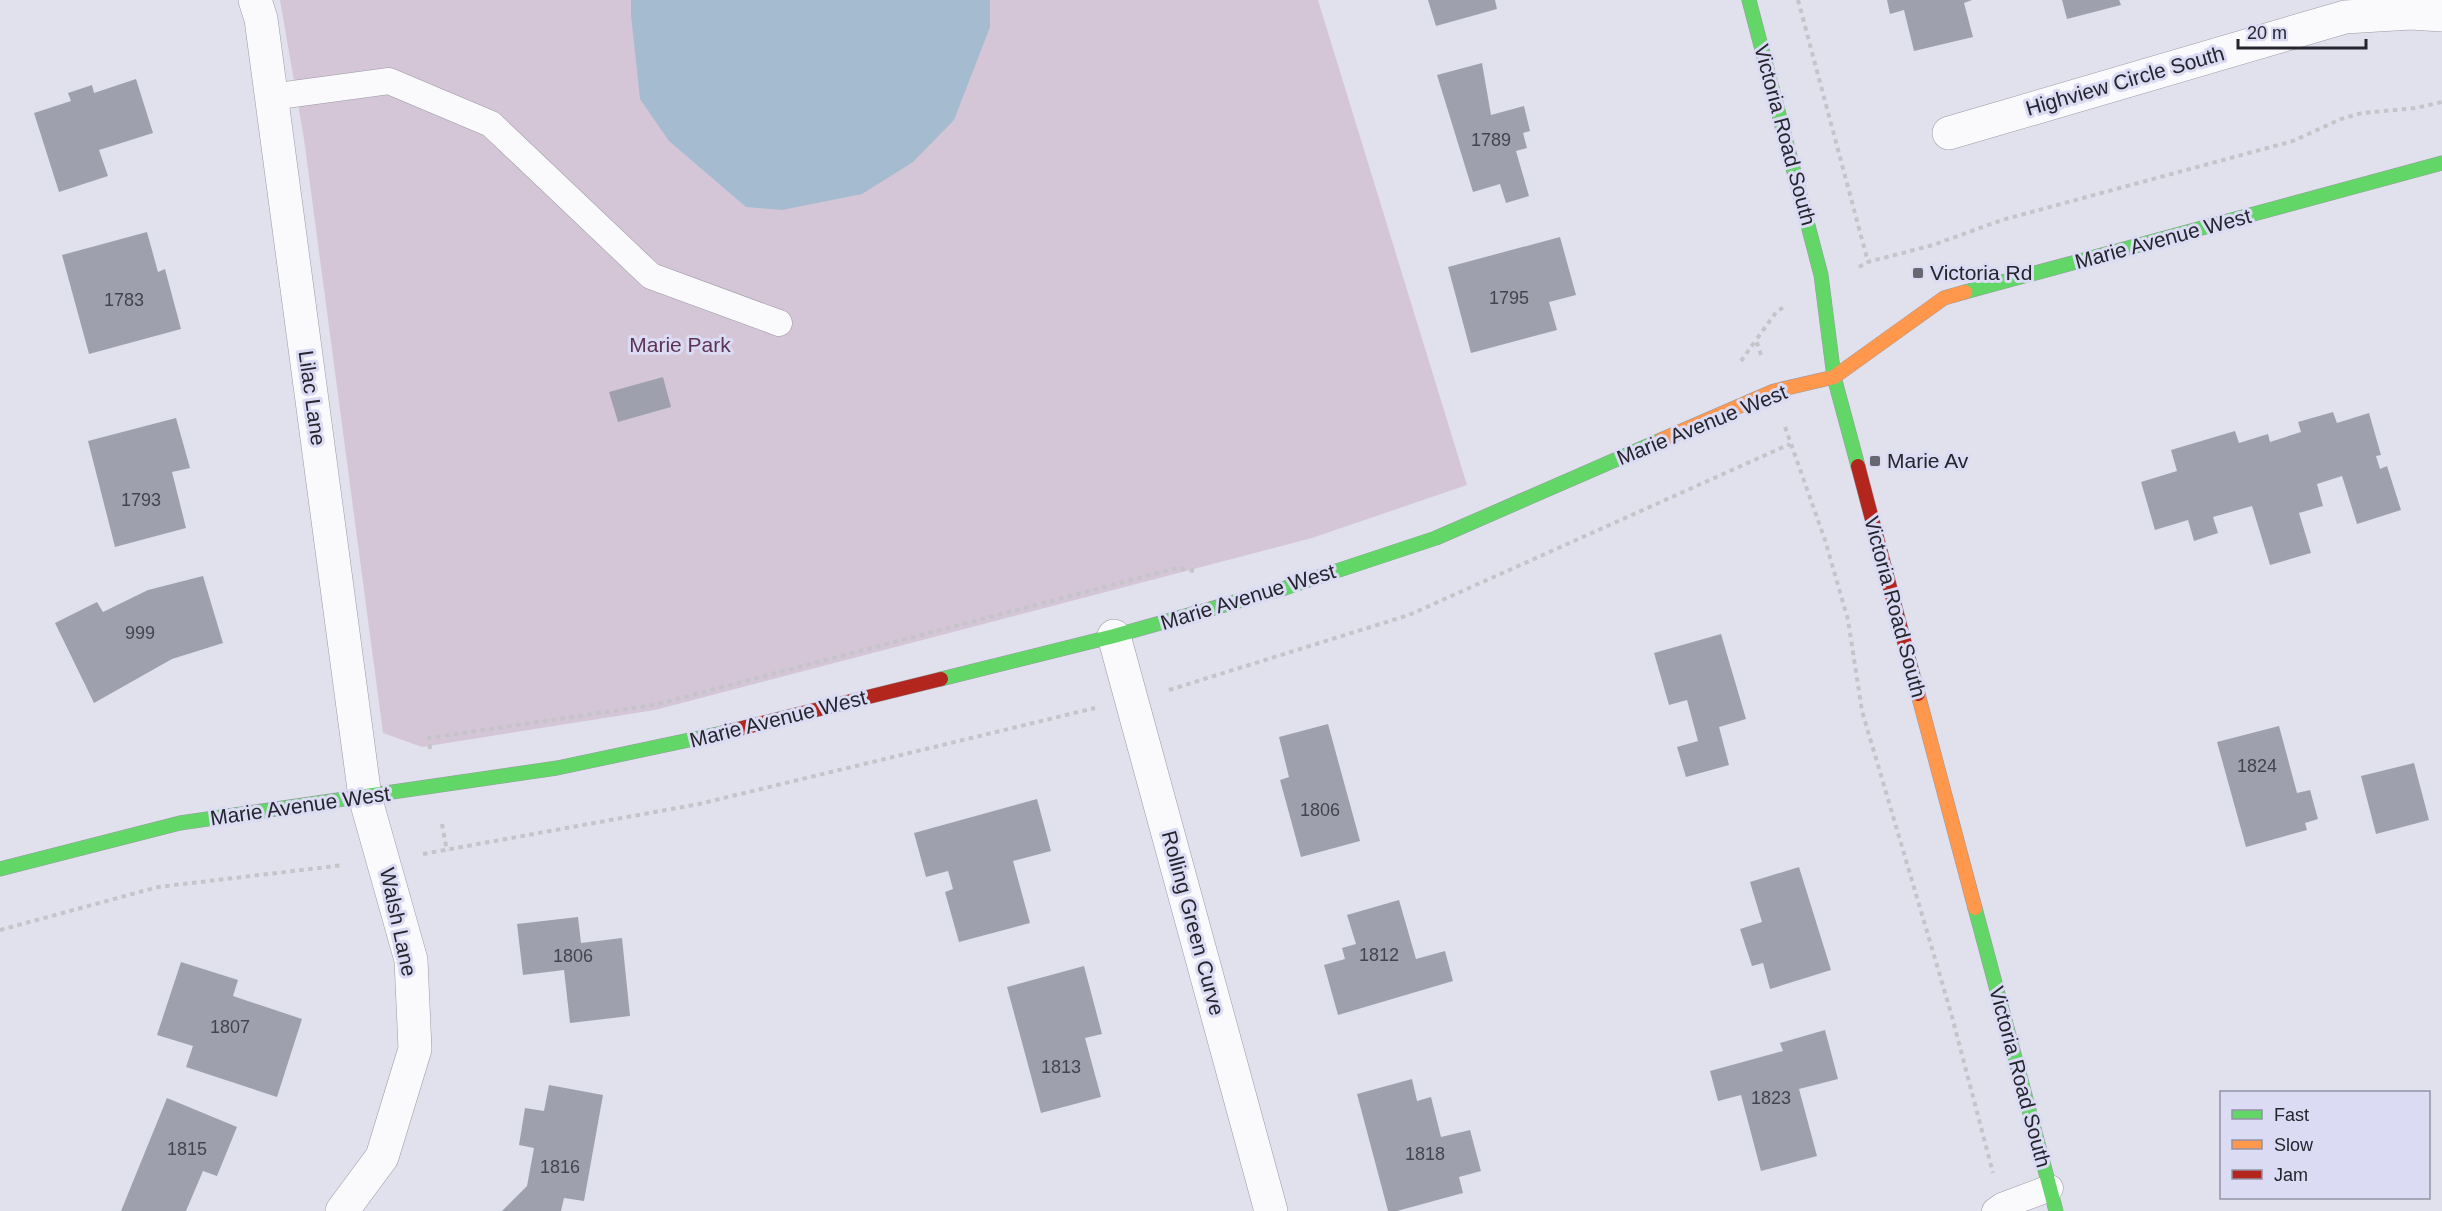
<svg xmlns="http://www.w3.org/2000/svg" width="2442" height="1211" viewBox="0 0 2442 1211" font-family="Helvetica,sans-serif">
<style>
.green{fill:#d4c6d7}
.water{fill:#a5bbcf}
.building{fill:#9ea1ad}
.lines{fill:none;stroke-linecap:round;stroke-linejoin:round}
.lane-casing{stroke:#9999a3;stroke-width:27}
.street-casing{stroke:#9999a3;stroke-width:34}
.fast-casing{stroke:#9999a3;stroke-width:15}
.slow-casing{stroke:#9999a3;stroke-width:15}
.jam-casing{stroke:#9999a3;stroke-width:15}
.path{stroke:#c4c4c9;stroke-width:4;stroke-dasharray:4.5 4.5;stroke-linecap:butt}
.lane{stroke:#fafafc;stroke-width:26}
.street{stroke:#fafafc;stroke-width:33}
.fast{stroke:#63d668;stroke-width:14}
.slow{stroke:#ff974d;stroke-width:14}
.jam{stroke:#b3261e;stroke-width:14}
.poi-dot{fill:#676771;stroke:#dcdbf4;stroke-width:2}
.labels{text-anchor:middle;stroke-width:6;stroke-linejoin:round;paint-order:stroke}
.number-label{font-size:18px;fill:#43444e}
.street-label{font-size:21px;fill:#25252e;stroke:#dcdbf4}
.poi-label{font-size:21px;fill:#25252e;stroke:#dcdbf4;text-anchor:start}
.park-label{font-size:21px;fill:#5d3357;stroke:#dcdbf4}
</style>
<rect width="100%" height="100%" fill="#e1e1ee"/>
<path class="green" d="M280,0H1318L1467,485L1312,538L655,710L422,747L383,733L304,139Z"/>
<path class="water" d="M631,0H990V27L954,120L913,162L862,194L782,210L746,207L669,141L640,99L631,15Z"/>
<path class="building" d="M1428,0H1495L1497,9L1436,26Z
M1887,0H1972L1964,3L1973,37L1914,51L1904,10L1890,14Z
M2062,0H2119L2121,5L2067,19Z
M1482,63L1491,115L1524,106L1530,131L1523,133L1527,148L1516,151L1529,196L1506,203L1500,184L1473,192L1437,75Z
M136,79L153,133L99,150L108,176L59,192L34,113L71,101L68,93L92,85L94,93Z
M147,232L158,272L165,269L181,329L89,354L62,255Z
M1560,237L1576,295L1549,302L1557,330L1471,353L1448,267Z
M663,377L671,407L618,422L609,392Z
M2333,412L2337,423L2369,413L2381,455L2376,456L2380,469L2387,466L2401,510L2357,524L2342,476L2317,484L2323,506L2299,513L2311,553L2270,565L2252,506L2213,517L2218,533L2194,541L2188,520L2155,530L2141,482L2177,471L2171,450L2235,431L2239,443L2268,434L2270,442L2301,432L2298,422Z
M176,418L190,468L172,472L186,528L115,547L88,441Z
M203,576L223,643L172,659L94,703L55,623L97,602L103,612L148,590Z
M1721,634L1746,719L1719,727L1729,765L1686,777L1677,747L1698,741L1687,700L1669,705L1654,653Z
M1328,724L1360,841L1301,857L1280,780L1289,777L1279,737Z
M2279,726L2297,793L2310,790L2318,819L2305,823L2307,830L2246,847L2217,742Z
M2414,763L2429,820L2376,834L2361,776Z
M1037,799L1051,851L1013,861L1030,923L959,942L945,892L953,889L948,871L926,877L914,833Z
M1799,867L1831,970L1770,989L1763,963L1752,966L1740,929L1762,922L1750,882Z
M1399,900L1416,959L1445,951L1453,981L1338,1015L1324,965L1345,959L1342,948L1356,944L1347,915Z
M578,917L581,943L622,938L630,1016L570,1023L564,970L523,975L517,924Z
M181,962L238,980L233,996L302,1019L277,1097L186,1067L193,1046L157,1035Z
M1084,966L1102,1034L1085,1038L1101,1097L1041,1113L1007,987Z
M1825,1030L1838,1079L1799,1089L1817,1156L1761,1171L1741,1095L1718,1101L1710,1071L1783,1051L1780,1043Z
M1412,1079L1417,1101L1431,1097L1441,1137L1470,1130L1481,1171L1459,1177L1463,1193L1397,1211H1388L1357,1094Z
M549,1085L603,1095L584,1201L564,1198L561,1211H502L527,1186L534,1148L519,1145L525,1108L544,1111Z
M167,1098L237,1127L217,1176L203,1171L186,1211H121Z"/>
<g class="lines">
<defs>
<path id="lane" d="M271,97L389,81L491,124L651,276L779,323
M1995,1211L2002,1206L2050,1188"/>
<path id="street" d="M255,0L261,19L365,797L411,960L415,1049L382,1157L342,1211
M1949,133L2345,17L2411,13L2442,15
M1114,636L1271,1211"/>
<path id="fast" d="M1749,0L1821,275L1834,377L1858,466
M1965,292L2442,163
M941,679L1114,636L1285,588L1436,538L1661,440
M0,869L180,823L557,768L722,733
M1975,908L2056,1211"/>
<path id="slow" d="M1661,440L1774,391L1834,377L1944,298L1965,292
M1918,694L1975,908"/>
<path id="jam" d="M1858,466L1918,694
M722,733L941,679"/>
</defs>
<use href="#lane" class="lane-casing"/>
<use href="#street" class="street-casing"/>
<use href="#fast" class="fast-casing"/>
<use href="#slow" class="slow-casing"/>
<use href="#jam" class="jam-casing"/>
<path class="path" d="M1798,0L1868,262
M1859,267L1868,262L1933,245L2002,220L2293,141L2341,119L2362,113L2416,108L2442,102
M1761,355L1756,340L1777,311L1786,306
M1741,361L1756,340
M1785,427L1825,540L1848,620L1862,711L1951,1013L1993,1173
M1169,690L1409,615L1790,444
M430,749L429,738L654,705L1177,568L1194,571
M442,824L447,851
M423,854L699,804L1095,708
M0,930L158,887L344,865"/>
<use href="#lane" class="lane"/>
<use href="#street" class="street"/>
<use href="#fast" class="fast"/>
<use href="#slow" class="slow"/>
<use href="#jam" class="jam"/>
</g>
<g class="poi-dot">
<rect x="1912" y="267" width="12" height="12" rx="3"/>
<rect x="1869" y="455" width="12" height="12" rx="3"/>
</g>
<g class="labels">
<g class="number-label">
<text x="1491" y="146">1789</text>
<text x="1509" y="304">1795</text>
<text x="124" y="306">1783</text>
<text x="141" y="506">1793</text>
<text x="140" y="639">999</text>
<text x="2257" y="772">1824</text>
<text x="1320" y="816">1806</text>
<text x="1379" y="961">1812</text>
<text x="573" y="962">1806</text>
<text x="230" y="1033">1807</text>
<text x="1061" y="1073">1813</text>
<text x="1771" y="1104">1823</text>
<text x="187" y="1155">1815</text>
<text x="1425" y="1160">1818</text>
<text x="560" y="1173">1816</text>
</g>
<g class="street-label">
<text transform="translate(2125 81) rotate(-16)" y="7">Highview Circle South</text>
<text transform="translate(1785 135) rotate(75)" y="7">Victoria Road South</text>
<text transform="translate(2163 239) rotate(-15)" y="7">Marie Avenue West</text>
<text transform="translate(312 398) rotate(82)" y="7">Lilac Lane</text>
<text transform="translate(1702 425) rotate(-22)" y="7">Marie Avenue West</text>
<text transform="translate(1248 597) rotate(-17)" y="7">Marie Avenue West</text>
<text transform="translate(1895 607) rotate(75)" y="7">Victoria Road South</text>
<text transform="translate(778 719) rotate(-14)" y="7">Marie Avenue West</text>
<text transform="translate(300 806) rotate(-8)" y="7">Marie Avenue West</text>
<text transform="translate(398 922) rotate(78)" y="7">Walsh Lane</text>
<text transform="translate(1193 923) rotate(75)" y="7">Rolling Green Curve</text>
<text transform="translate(2020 1077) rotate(75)" y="7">Victoria Road South</text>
</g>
<g class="poi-label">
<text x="1930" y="280">Victoria Rd</text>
<text x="1887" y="468">Marie Av</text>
</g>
<g class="park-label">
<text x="680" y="352">Marie Park</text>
</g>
</g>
<rect x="2220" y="1091" width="210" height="108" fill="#dcdbf4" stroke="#9392a5" stroke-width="1.5"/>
<rect x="2232" y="1110" width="30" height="9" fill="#63d668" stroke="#9392a5" stroke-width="1.5"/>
<text x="2274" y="1121" font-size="18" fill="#25252e">Fast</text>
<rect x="2232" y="1140" width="30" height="9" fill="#ff974d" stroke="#9392a5" stroke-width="1.5"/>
<text x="2274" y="1151" font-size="18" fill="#25252e">Slow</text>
<rect x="2232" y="1170" width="30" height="9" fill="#b3261e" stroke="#9392a5" stroke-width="1.5"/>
<text x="2274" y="1181" font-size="18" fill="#25252e">Jam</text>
<path d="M2238 39v9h128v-9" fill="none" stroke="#25252e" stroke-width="3"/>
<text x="2247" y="39" font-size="18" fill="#25252e" stroke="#dcdbf4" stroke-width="4.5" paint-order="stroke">20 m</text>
</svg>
